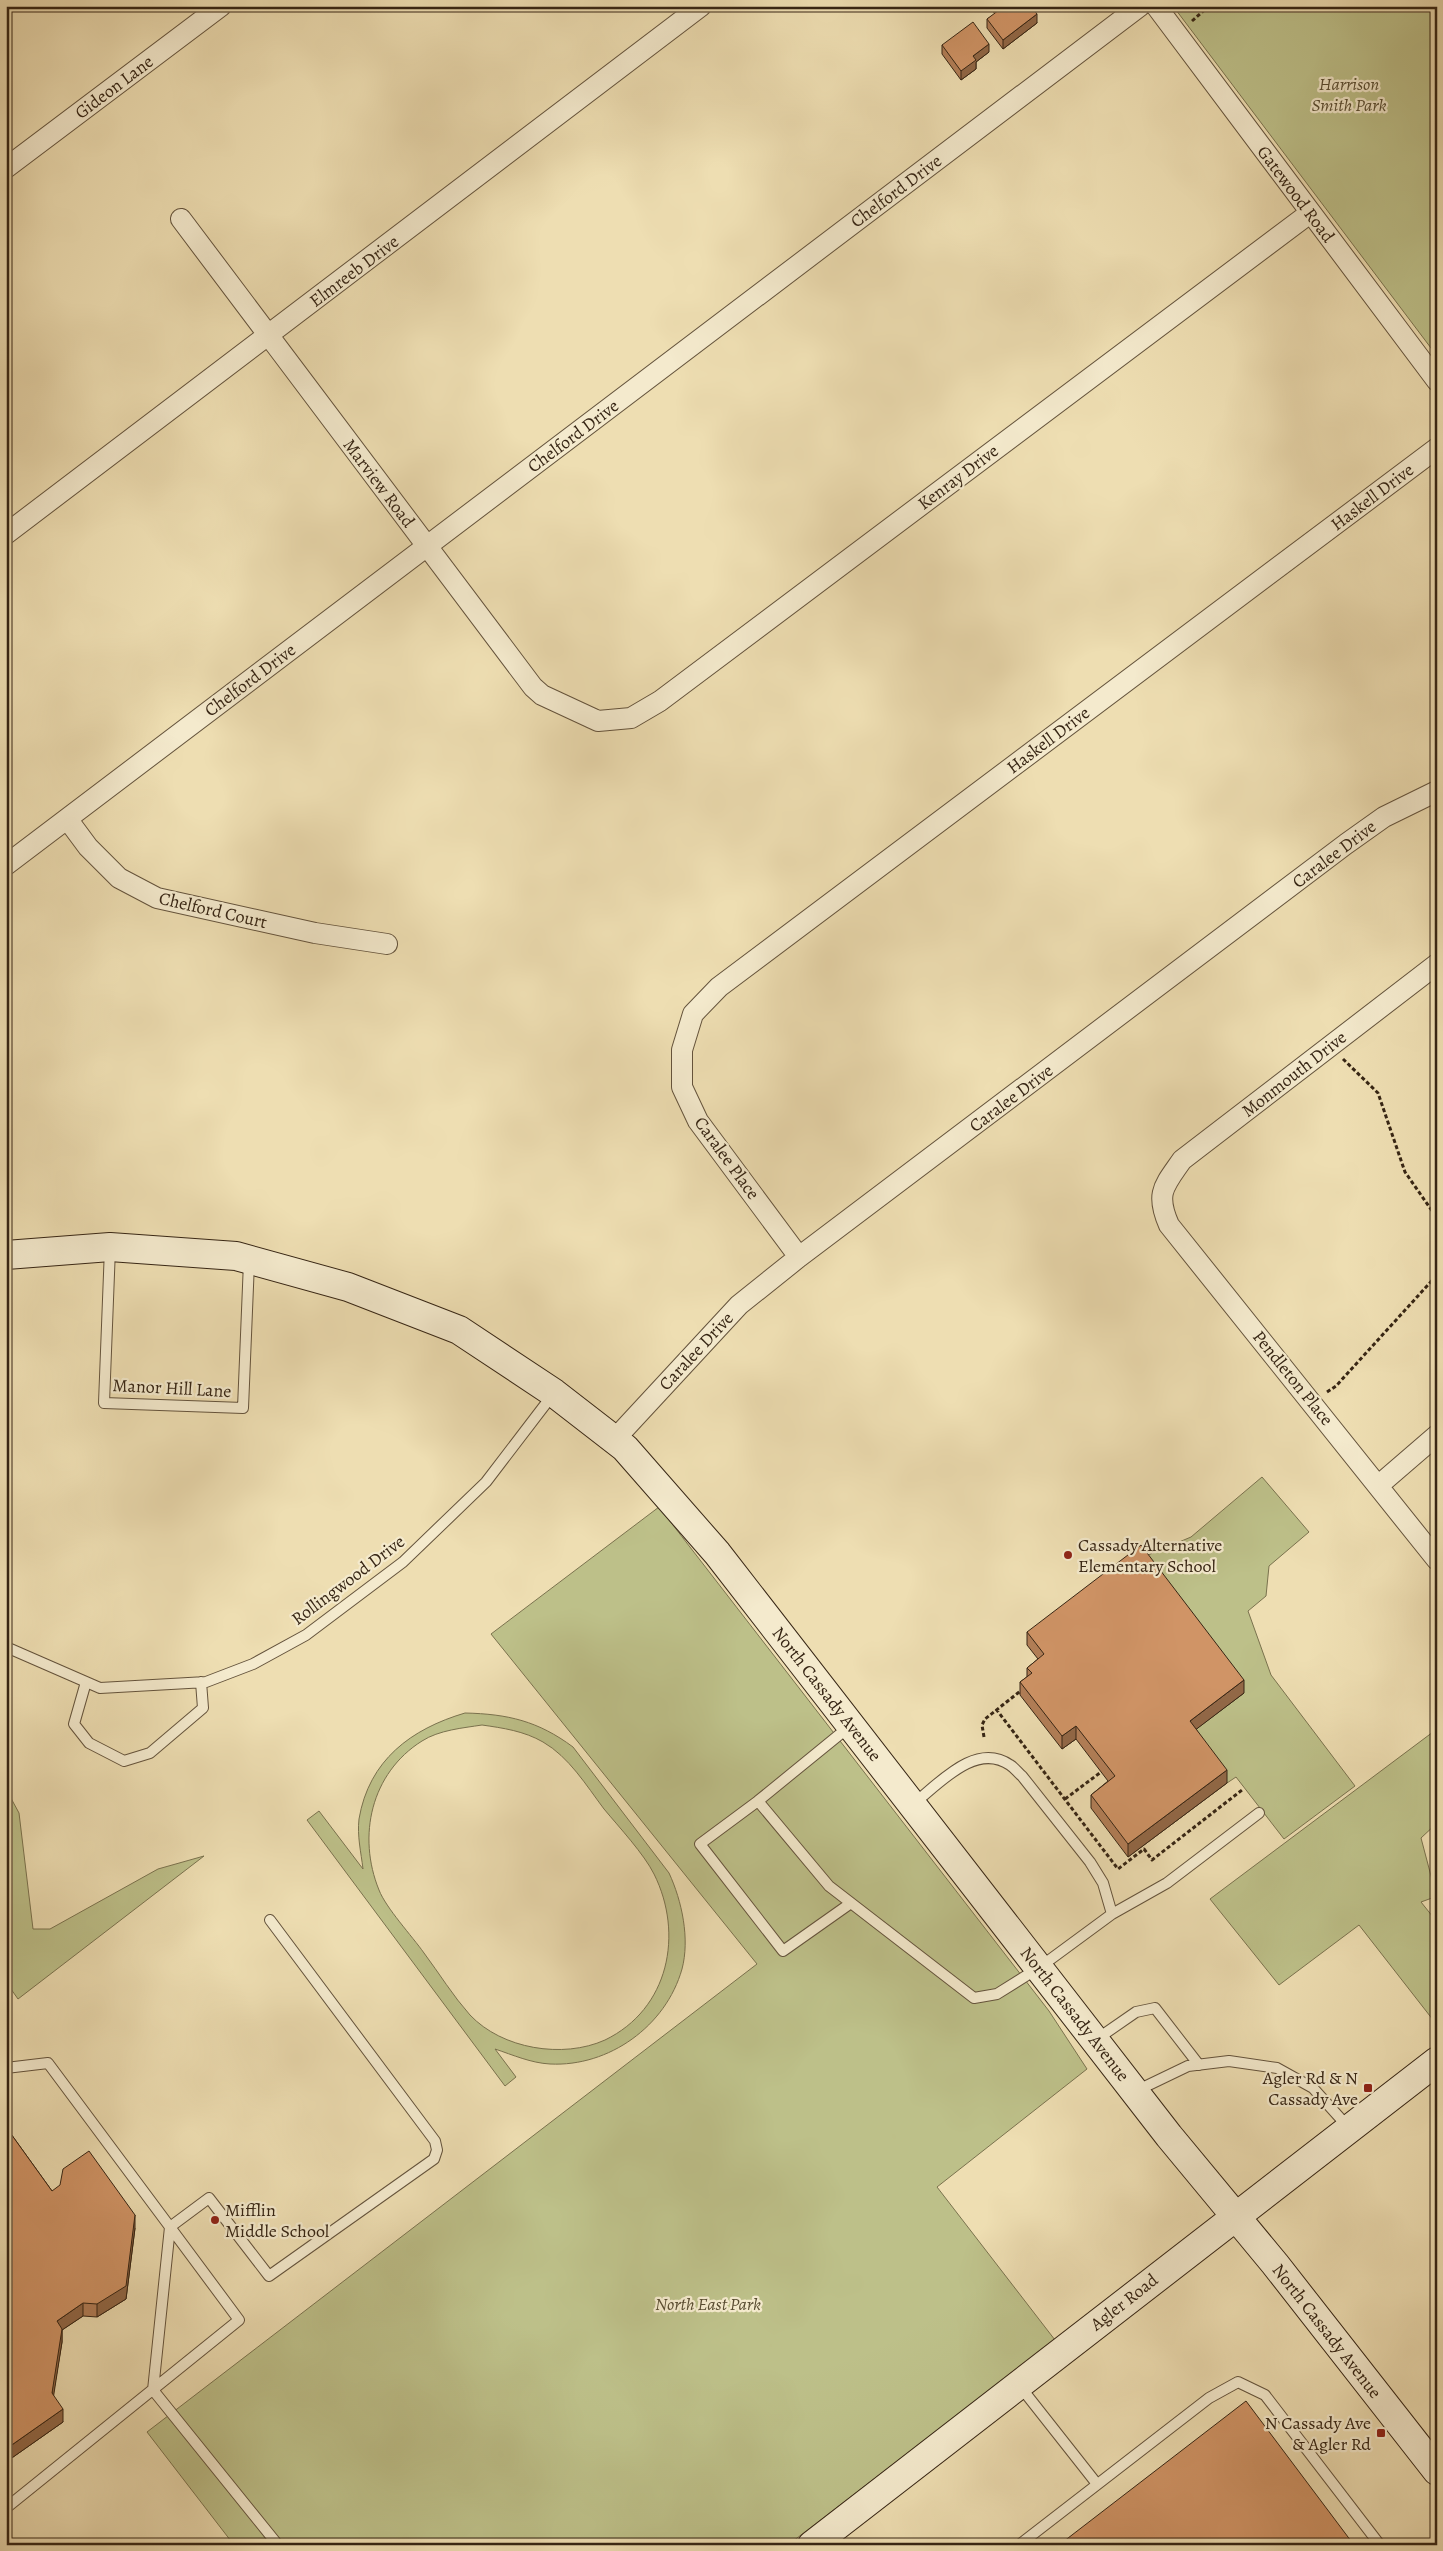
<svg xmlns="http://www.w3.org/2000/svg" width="1443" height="2551" viewBox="0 0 1443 2551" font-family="Alegreya,serif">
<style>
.green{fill:#bdc089;stroke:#7a724e;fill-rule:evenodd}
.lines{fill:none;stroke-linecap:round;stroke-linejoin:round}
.lane-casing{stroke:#64533c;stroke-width:12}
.street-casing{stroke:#64533c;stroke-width:22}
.secondary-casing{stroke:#362514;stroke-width:30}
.path{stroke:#362514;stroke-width:3;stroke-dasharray:4 2.5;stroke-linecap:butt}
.lane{stroke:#f4eacd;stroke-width:10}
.street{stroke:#f4eacd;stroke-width:20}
.secondary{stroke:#f4eacd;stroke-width:28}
.wall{fill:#b37f58;stroke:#362514}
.shaded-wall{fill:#926847;stroke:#362514}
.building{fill:#d09466;stroke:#362514}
.poi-dot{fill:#8f2418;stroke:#f4eacd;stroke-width:2}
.labels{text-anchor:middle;stroke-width:4.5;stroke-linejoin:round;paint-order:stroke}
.park-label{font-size:18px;font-style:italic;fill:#584c31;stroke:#f4eacd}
.street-label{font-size:18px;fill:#362514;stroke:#f4eacd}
.poi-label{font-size:18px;fill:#362514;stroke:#f4eacd;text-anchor:start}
</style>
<rect width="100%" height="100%" fill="#eedeb2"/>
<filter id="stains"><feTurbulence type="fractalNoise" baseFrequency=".004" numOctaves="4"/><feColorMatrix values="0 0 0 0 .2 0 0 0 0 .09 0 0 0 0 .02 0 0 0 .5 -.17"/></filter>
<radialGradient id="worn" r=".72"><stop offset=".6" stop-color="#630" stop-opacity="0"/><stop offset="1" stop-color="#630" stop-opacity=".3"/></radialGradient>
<path class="green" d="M1173,6H1437V356Z
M1262,1477L1309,1532L1269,1566L1266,1596L1248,1611L1271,1675L1355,1786L1284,1839L1236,1777L1227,1783L1190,1734L1141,1558L1191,1537Z
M659,1507L1049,2011L1087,2069L937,2187L1055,2340L788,2545H234L147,2432L757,1964L491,1634Z
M465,1713C508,1714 538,1721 573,1747L669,1873C682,1901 690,1939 682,1969C666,2026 609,2067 550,2064C531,2063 513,2055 495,2049L516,2077L505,2086L307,1820L319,1811L363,1869C361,1852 357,1836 359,1819C369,1760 411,1729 465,1713ZM482,1725C503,1728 524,1731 543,1742C569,1757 586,1785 604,1809C619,1827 644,1854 654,1874C684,1934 669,2009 605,2040C563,2059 502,2049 470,2015C453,1996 439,1973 424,1953C412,1936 386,1908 379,1890C357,1836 371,1773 422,1741C439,1730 463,1728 482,1725Z
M1437,1729V1823L1421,1838L1435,1891L1432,1898L1421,1902L1437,1922V2025L1359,1925L1279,1985L1210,1899Z
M6,1789L19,1813L33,1929H50L158,1869L204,1856L18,1999L6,1982Z"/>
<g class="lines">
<defs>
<path id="lane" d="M110,1248L104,1403L243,1408L249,1262
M6,1647L100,1688L206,1682L253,1664L306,1635L403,1562L486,1482L554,1393
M86,1682L74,1724L89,1743L124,1761L150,1753L203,1708L201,1682
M850,1726L758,1801L829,1886L974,1998L997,1994L1040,1967L1112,1914L1103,1883L1090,1862L1022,1776C1018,1773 1015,1768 1010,1765C975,1741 938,1785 912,1805
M758,1801L700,1844L783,1951L851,1903
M1112,1914L1167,1883L1259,1813
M1097,2039L1136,2012L1155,2008L1199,2065
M6,2068L48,2063L170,2227L153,2390L278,2545
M1136,2091L1188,2066L1229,2061L1277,2068L1313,2088L1349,2128
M1019,2385L1097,2484
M6,2508L239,2320L170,2227L209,2198L269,2276L434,2159L437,2150L435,2141L270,1920
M1019,2545L1209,2398L1238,2382L1265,2395L1380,2545"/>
<path id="street" d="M1156,6L1437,381
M6,168L221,6
M181,219L533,687L542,695L598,721L631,718L660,701L1310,213
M6,534L701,6
M68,820L88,847L119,878L157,898L315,933L387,944
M6,865L1140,6
M1437,964L1182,1160C1164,1186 1155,1193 1169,1225L1437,1560
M799,1257L698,1121L682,1087V1050L693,1014L719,987L1437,448
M614,1440L739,1305L799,1257L1346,844L1384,817L1437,791
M1379,1485L1437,1435"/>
<path id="secondary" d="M6,1255L110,1247L236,1256L348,1287L459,1330L554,1393L625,1448L717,1553L1169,2136L1275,2264L1437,2471
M812,2545L1437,2061"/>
</defs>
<use href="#lane" class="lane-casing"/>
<use href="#street" class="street-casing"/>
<use href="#secondary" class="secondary-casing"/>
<path class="path" d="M1192,21L1209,6
M1343,1059L1378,1093L1405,1172L1437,1218
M1327,1392L1336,1386L1437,1275
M996,1709L1118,1869L1144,1849L1152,1860L1242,1790
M984,1737L982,1725L985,1719L1023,1689
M1065,1799L1101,1772"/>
<use href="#lane" class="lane"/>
<use href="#street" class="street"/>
<use href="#secondary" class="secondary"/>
</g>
<path class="wall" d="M989,6H1031L1037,23L1003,49L987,28V19L995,14Z
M942,45L989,52L976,62V69L961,80L942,54Z
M1027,1632L1244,1693L1196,1729L1227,1783L1128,1857L1091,1808V1795L1108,1781L1076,1739L1062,1749L1020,1695V1682L1027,1677V1668L1038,1659L1027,1645Z
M6,2127L52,2191L135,2228L126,2299L97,2317L83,2316L62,2330V2342L53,2395L63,2422L6,2462Z"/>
<path class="shaded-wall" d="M1037,14V23L1003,49V40Z
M989,44V52L976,62V69L961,80V71L973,56Z
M1244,1680V1693L1190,1734V1721Z
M1076,1726V1739L1062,1749V1736Z
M1227,1770V1783L1128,1857V1844Z
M135,2215V2228L126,2299L97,2317V2304Z
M83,2303V2316L62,2330V2342L52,2406V2393L57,2321Z
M63,2409V2422L6,2462V2449Z"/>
<path class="building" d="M996,6H1031L1037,14L1003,40L987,19L999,10Z
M973,22L989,44L973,56L976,60L961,71L942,45Z
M1141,1545L1244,1680L1190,1721L1227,1770L1128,1844L1091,1795L1115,1776L1076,1726L1062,1736L1020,1682L1032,1673L1027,1668L1044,1654L1027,1632Z
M6,2127L52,2191L60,2185L63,2169L89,2151L135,2215L126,2286L97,2304L83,2303L57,2321L62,2329L52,2393L63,2409L6,2449Z
M1246,2401L1354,2545H1059Z"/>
<g class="poi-dot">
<circle cx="1068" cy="1555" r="5"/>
<rect x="1363" y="2083" width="10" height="10" rx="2.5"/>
<circle cx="215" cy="2220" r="5"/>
<rect x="1376" y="2428" width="10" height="10" rx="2.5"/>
</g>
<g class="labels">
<g class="park-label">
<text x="1349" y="90">Harrison<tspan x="1349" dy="21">Smith Park</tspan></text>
<text x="708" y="2310">North East Park</text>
</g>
<g class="street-label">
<text transform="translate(114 87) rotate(-37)" y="6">Gideon Lane</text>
<text transform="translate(896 191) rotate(-37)" y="6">Chelford Drive</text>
<text transform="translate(1296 194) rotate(53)" y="6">Gatewood Road</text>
<text transform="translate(354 271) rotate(-37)" y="6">Elmreeb Drive</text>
<text transform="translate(573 436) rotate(-37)" y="6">Chelford Drive</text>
<text transform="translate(958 477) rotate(-37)" y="6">Kenray Drive</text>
<text transform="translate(379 483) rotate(53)" y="6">Marview Road</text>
<text transform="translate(1372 497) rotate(-37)" y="6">Haskell Drive</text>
<text transform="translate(250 680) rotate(-37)" y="6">Chelford Drive</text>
<text transform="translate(1048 740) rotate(-37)" y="6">Haskell Drive</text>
<text transform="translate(1334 854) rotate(-37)" y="6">Caralee Drive</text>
<text transform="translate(213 910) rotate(13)" y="6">Chelford Court</text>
<text transform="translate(1294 1074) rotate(-38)" y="6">Monmouth Drive</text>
<text transform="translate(1011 1098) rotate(-37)" y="6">Caralee Drive</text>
<text transform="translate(727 1158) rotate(54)" y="6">Caralee Place</text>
<text transform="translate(696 1351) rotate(-47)" y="6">Caralee Drive</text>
<text transform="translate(1293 1378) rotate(51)" y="6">Pendleton Place</text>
<text transform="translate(172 1388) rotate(3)" y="6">Manor Hill Lane</text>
<text transform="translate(348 1580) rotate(-37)" y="6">Rollingwood Drive</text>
<text transform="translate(827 1694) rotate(52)" y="6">North Cassady Avenue</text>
<text transform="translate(1075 2014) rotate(52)" y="6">North Cassady Avenue</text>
<text transform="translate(1124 2302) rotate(-38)" y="6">Agler Road</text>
<text transform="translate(1327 2331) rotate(52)" y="6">North Cassady Avenue</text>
</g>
<g class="poi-label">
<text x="1078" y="1551">Cassady Alternative<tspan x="1078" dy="21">Elementary School</tspan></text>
<text x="1358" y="2084" text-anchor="end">Agler Rd &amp; N<tspan x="1358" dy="21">Cassady Ave</tspan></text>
<text x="225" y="2216">Mifflin<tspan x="225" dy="21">Middle School</tspan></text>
<text x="1371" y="2429" text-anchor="end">N Cassady Ave<tspan x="1371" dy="21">&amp; Agler Rd</tspan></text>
</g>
</g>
<rect width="1443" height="2551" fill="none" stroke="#eedeb2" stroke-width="25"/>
<rect x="8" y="8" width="1428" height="2536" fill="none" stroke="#362514" stroke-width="2.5"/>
<rect x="12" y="12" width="1418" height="2526" fill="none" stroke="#362514"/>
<rect width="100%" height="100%" filter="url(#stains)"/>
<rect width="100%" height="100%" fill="url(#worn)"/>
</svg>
